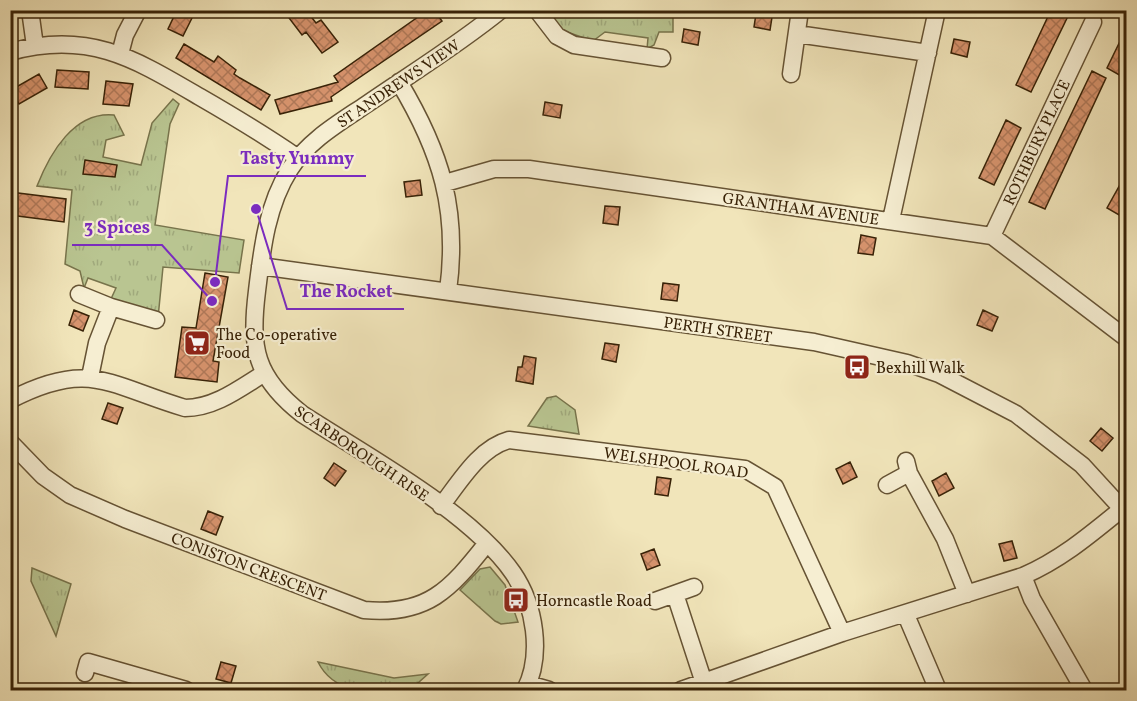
<svg xmlns="http://www.w3.org/2000/svg" width="1137" height="701" viewBox="0 0 1137 701" font-family="Vollkorn,serif">
<style>
.grass{fill:url(#grass-tufts);stroke:#78744c;stroke-width:1.5}
.building{fill:url(#building-cross-hatch);stroke:#382207;stroke-width:1.5}
.lines{fill:none;stroke-linecap:round;stroke-linejoin:round}
.minor-casing{stroke:#665334;stroke-width:19}
.minor{stroke:#f6eed2;stroke-width:16}
.labels{text-anchor:middle;stroke-width:4.5;stroke-linejoin:round;paint-order:stroke}
.street-label{font-size:16px;fill:#382207;stroke:#f6eed2}
.poi-label{font-size:16px;fill:#382207;stroke:#f6eed2;text-anchor:start}
.leader{fill:none;stroke:#7b2cbf;stroke-width:2}
.callout-dot{fill:#7b2cbf;stroke:#f6eed2;stroke-width:2}
.callout-label{font-size:18px;text-anchor:middle;font-weight:bold;fill:#7b2cbf;stroke:#f6eed2;stroke-width:4.5;stroke-linejoin:round;paint-order:stroke}
</style>
<defs>
<pattern id="grass-tufts" width="24" height="20" patternUnits="userSpaceOnUse" patternTransform="scale(1.5)"><rect width="24" height="20" fill="#b9c591"/><path d="M3 7l-1-3M5 7V3M7 7l1-3M15 17l-1-3M17 17v-4M19 17l1-3" fill="none" stroke="#a0a97c"/></pattern>
<pattern id="building-cross-hatch" width="8" height="8" patternUnits="userSpaceOnUse" patternTransform="scale(1.5)"><rect width="8" height="8" fill="#d7936d"/><path d="M0 0l8 8M0 8l8-8" fill="none" stroke="#af7858"/></pattern>
</defs>
<rect width="100%" height="100%" fill="#f1e5ba"/>
<filter id="stains"><feTurbulence type="fractalNoise" baseFrequency=".00333" numOctaves="4"/><feColorMatrix values="0 0 0 0 .2 0 0 0 0 .09 0 0 0 0 .02 0 0 0 .5 -.17"/></filter>
<radialGradient id="worn" r=".72"><stop offset=".6" stop-color="#630" stop-opacity="0"/><stop offset="1" stop-color="#630" stop-opacity=".3"/></radialGradient>
<path class="grass" d="M545,11H673V32H659L654,45L647,49L648,38L605,32L593,41L564,31Z
M173,99L179,104L170,124L155,225L244,240L239,273L163,267L158,318L110,301L116,288L88,278L84,288L80,271L65,264L72,190L37,186C50,153 74,111 114,115L124,135L106,140L103,157L141,165L152,123Z
M556,396L575,410L579,434L528,426L547,398Z
M490,567L505,585L518,622L501,624L495,621L460,590L480,569Z
M32,568L71,584L56,636L31,581Z
M318,662L394,678L428,674L410,690C377,691 336,698 318,662Z"/>
<path class="building" d="M177,10H196L183,36L168,29Z
M283,10H306L316,23L321,20L338,42L322,53L306,32L302,35Z
M428,10H434L442,21L331,97L332,101L280,114L275,100L338,82L334,76Z
M1051,10H1071L1031,92L1016,85Z
M756,14L772,17L770,30L754,27Z
M684,29L700,32L698,45L682,42Z
M1126,29V65L1121,76L1107,68Z
M954,39L970,42L967,57L951,53Z
M184,44L214,62L218,56L236,70L234,74L240,78L270,95L261,110L176,58Z
M57,70L89,72L88,89L55,87Z
M1092,71L1106,78L1045,209L1029,202Z
M39,74L47,88L19,104L11,90Z
M106,81L133,84L129,106L103,104Z
M545,102L562,105L560,118L543,115Z
M1006,120L1021,128L994,185L979,178Z
M85,160L117,165L115,177L83,174Z
M1126,174V219L1107,208Z
M420,180L422,195L406,197L404,182Z
M10,192L66,199L64,222L10,215Z
M605,206L620,207L618,225L603,223Z
M861,235L876,238L873,255L858,253Z
M205,273L228,277L213,361L219,362L217,382L175,377L182,327L196,328Z
M663,283L679,285L677,301L661,299Z
M74,310L89,316L83,331L69,325Z
M983,310L998,317L992,331L977,325Z
M605,343L619,345L616,362L602,359Z
M524,356L536,358L533,384L516,381L518,367H522Z
M108,403L123,408L117,424L102,419Z
M1101,428L1113,438L1102,451L1090,441Z
M850,462L857,477L843,484L836,469Z
M334,463L346,471L335,486L324,478Z
M946,473L954,488L939,496L932,481Z
M657,477L671,479L668,496L655,494Z
M208,511L223,517L216,535L201,529Z
M1012,541L1017,558L1004,561L999,544Z
M654,549L660,565L647,570L641,554Z
M221,662L236,666L231,683L216,679Z"/>
<g class="lines">
<defs>
<path id="minor" d="M30,10L35,46
M501,10C458,45 412,73 367,104C339,123 309,140 290,169C267,205 262,249 257,291C250,348 255,377 302,414C365,455 471,512 513,573C535,605 543,655 525,690
M537,10L557,36L574,45L662,58
M797,34L928,53
M10,52C89,30 135,59 200,97C233,116 266,136 298,158
M120,54L125,35L138,10
M791,74L800,10
M399,82C441,152 459,210 448,291
M445,183L494,169H529L992,236L1126,338
M891,220L937,10
M992,236L1093,22
M260,266L814,342L907,363L939,374L1016,414L1082,465L1126,513
M79,294L111,307L97,343L90,377
M111,307L156,320
M10,400C89,359 108,385 185,408C214,408 239,389 263,374
M10,442L43,476L70,495L125,519L364,610C427,616 450,590 487,543
M906,461L909,473L945,539L967,594
M887,485L909,473
M441,506C459,483 479,448 509,440L745,469L775,487L842,633
M1023,576L1032,599L1084,690
M675,594L704,683
M655,601L694,587
M906,615L938,690
M85,673L88,662L186,690
M528,684L549,690
M681,690L842,633L1023,576C1062,559 1091,534 1123,508"/>
</defs>
<use href="#minor" class="minor-casing"/>
<use href="#minor" class="minor"/>
</g>
<defs>
<symbol id="supermarket-square" viewBox="-11 -11 22 22"><rect x="-9" y="-9" width="18" height="18" rx="4" fill="#8f2418" stroke="#f6eed2"/><path d="M-6-5.5h2.5l.6 2H6L4.5 2H-2.5L-4.4-4H-6ZM-1.5 3.2a1.3 1.3 0 1 0 .1 0ZM3 3.2a1.3 1.3 0 1 0 .1 0Z" fill="#fff"/></symbol>
<symbol id="bus-square" viewBox="-11 -11 22 22"><rect x="-9" y="-9" width="18" height="18" rx="4" fill="#8f2418" stroke="#f6eed2"/><path d="M-5-6H5V4H4V6H2V4H-2V6H-4V4H-5ZM-3.5-4V0h7V-4ZM-3.5 1.2v1.5H-2V1.2ZM2 1.2v1.5H3.5V1.2Z" fill="#fff"/></symbol>
</defs>
<g fill-rule="evenodd">
<use href="#supermarket-square" x="182" y="328" width="30" height="30"/>
<use href="#bus-square" x="842" y="352" width="30" height="30"/>
<use href="#bus-square" x="501" y="585" width="30" height="30"/>
</g>
<g class="labels">
<g class="street-label">
<text transform="translate(398 83) rotate(-34)" y="6">ST ANDREWS VIEW</text>
<text transform="translate(1036 142) rotate(-65)" y="6">ROTHBURY PLACE</text>
<text transform="translate(801 208) rotate(8)" y="6">GRANTHAM AVENUE</text>
<text transform="translate(718 329) rotate(8)" y="6">PERTH STREET</text>
<text transform="translate(362 453) rotate(34)" y="6">SCARBOROUGH RISE</text>
<text transform="translate(676 462) rotate(8)" y="6">WELSHPOOL ROAD</text>
<text transform="translate(249 566) rotate(21)" y="6">CONISTON CRESCENT</text>
</g>
<g class="poi-label">
<text x="216" y="340">The Co-operative<tspan x="216" dy="18">Food</tspan></text>
<text x="876" y="373">Bexhill Walk</text>
<text x="536" y="606">Horncastle Road</text>
</g>
</g>
<path class="leader" d="M215 282L228 176H366M212 301L162 245H72M256 209L287 309H404"/>
<g class="callout-dot">
<circle cx="215" cy="282" r="6"/>
<circle cx="212" cy="301" r="6"/>
<circle cx="256" cy="209" r="6"/>
</g>
<g class="callout-label">
<text x="297" y="164">Tasty Yummy</text>
<text x="117" y="233">3 Spices</text>
<text x="346" y="297">The Rocket</text>
</g>
<rect width="1137" height="701" fill="none" stroke="#f1e5ba" stroke-width="36"/>
<rect x="12" y="12" width="1113" height="677" fill="none" stroke="#382207" stroke-width="3"/>
<rect x="18" y="18" width="1101" height="665" fill="none" stroke="#382207" stroke-width="1.5"/>
<rect width="100%" height="100%" filter="url(#stains)"/>
<rect width="100%" height="100%" fill="url(#worn)"/>
</svg>
